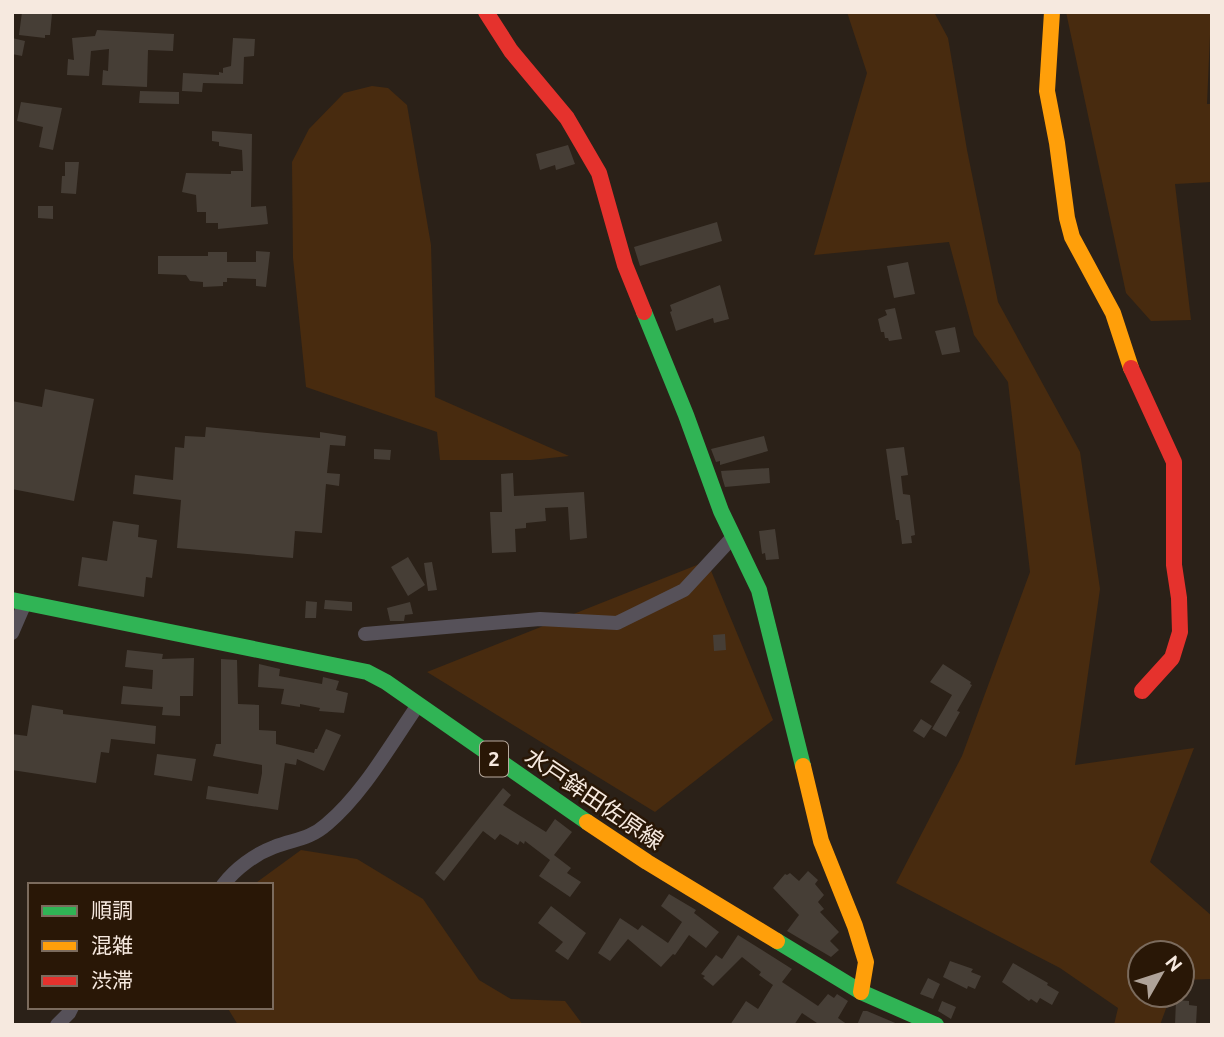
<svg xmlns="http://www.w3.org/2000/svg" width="1224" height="1037" viewBox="0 0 1224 1037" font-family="Ubuntu,'Noto Sans JP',sans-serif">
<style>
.green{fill:#482b0f}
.building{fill:#463e36}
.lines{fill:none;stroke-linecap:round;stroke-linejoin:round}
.street{stroke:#565159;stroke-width:14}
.fast{stroke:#30b455;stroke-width:16}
.slow{stroke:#ff9f0a;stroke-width:16}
.jam{stroke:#e5322d;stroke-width:16}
.labels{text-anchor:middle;stroke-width:5;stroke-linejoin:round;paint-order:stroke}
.shield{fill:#291706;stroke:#b8aa9e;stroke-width:2}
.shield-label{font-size:21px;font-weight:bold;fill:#f6e9df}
.street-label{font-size:23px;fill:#f6e9df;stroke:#291706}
</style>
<rect width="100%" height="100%" fill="#2b2118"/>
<path class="green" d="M847,12H934L948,38L967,150L998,302L1080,452L1100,589L1075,765L1194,748L1150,862L1212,916V979L1182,980V953H1140V995H1171L1160,1025H1114L1118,1008L1060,968L896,883L962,756L1030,572L1008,382L974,335L949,242L814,255L867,73Z
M1066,12H1211L1207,104H1212V182L1175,184L1191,320L1151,321L1126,293Z
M372,86L388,88L407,105L431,245L435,397L569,456L531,460H440L437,432L306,387L293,258L292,162L309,129L344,93Z
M707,561L773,720L655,812L427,672Z
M301,850L357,859L423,899L479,980L511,999L565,1001L583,1025H238L227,1007H271V885H253Z"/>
<path class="building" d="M22,12L52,14L50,35H45V38L19,35Z
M97,30L174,34L173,51L148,50L147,87L102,85L103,70L108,71L109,49L91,51L89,76L67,75L68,59L74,60L72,38L95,36Z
M12,38L25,41L22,56L12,54Z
M233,38L255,39L254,56L244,57L243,84L203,83L202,92L182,91L183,73L219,75V72L223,73V68L231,66Z
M140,91L179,92V104L139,103Z
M21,102L62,108L53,150L39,147L43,127L17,121Z
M212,131L252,134L251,207L266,206L268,224L218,229V223H206V212H197L196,195L182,192L186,173L231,174V171H243L242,150L219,146V142L212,141Z
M568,145L575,164L556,170L555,165L540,170L536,154Z
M65,162H79L76,194L61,193L62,176H65Z
M38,206H53V219L38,218Z
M717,222L722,241L640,266L634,247Z
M256,251L270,252L266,287L256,286V279L227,278V282H223V286L203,287V282L190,281L186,275L158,274V256H208V252H227V262H256Z
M908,262L915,294L894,298L887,266Z
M720,285L729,319L714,323L713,318L676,331L670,312L672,311L670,305Z
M895,308L902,339L889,341L888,338H885L884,332H881L878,319L887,315L885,310Z
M955,327L960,352L942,355L935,331Z
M45,389L94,399L74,501L12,489V401L42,407Z
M206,427L320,438V432L346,436L345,446L330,445L327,473L340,474L339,486L326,484L322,533L295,531L293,558L177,548L181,500L133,494L135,475L173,480L175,447L184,448L185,436L205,437Z
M764,436L768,451L720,465V461L716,462L711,449Z
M904,447L908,475L901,476L903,494L910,495L915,535L911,536L912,543L902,544L899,520H896L886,449Z
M374,449L391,450L390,460L374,459Z
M769,468L770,483L725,487L722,477L721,471Z
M513,473L514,496L584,492L587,538L570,540L568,507L545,508L546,521L526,523V528L515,529L516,552L492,553L490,512H502L501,474Z
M113,521L139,525L138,537L157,540L152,578L146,577L144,597L78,586L82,557L107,561Z
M775,529L779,559L766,560L765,553L762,554L759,531Z
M408,557L425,585L408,596L391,567Z
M432,562L437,590L428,591L424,563Z
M325,600L352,602V611L324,609Z
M306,601L317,602L316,618H305Z
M410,602L413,614L405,615L404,621H390L387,608Z
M725,634L726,650L714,651L713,635Z
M127,650L163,654L162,659L194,658L193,696H180V716L162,715L163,707L121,704L123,686L152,689L153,670L125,667Z
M221,659L237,660L238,704L259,705V730L276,731V744L314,753L315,749H317L326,729L341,735L324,771L297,759L296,765L285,763L278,810L206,799L208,786L258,794L262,773V765L213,756L216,744H221Z
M259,664L280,669L279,676L322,684L323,677L339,681L336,690L348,693L344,713L319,711L320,708L300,704V707L281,704L284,689L258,687Z
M943,664L971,682L970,684L972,685L957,711L960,712L946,737L932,729L952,695L930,682Z
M32,705L63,710V714L156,726L155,744L111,739L109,753L101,752L96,783L12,770V734L27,736Z
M921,719L932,726L924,738L913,731Z
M157,754L196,759L192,781L154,775Z
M503,788L511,795L503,805L546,832L555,819L572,832L554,855L571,868L567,873L581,882L570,897L539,876L550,860L525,841L524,844L520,841L518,845L500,834L495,840L483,831L444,881L435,873Z
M808,871L818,880L815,884L824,895L818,902L824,909L820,912L839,932L830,941L839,950L831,957L787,931L799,915L773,888L785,874L787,875L790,873L799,881Z
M669,894L696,910L694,913L719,932L706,948L689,935L675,955L673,954L661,967L628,939L610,961L598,953L620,918L638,930L642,925L668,943L682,922L661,906Z
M551,906L586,933L568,960L555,951L563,942L538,923Z
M738,935L792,969L782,982L818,1006L828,994L834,998L837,994L848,1001L838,1018L848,1025H820L802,1013L794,1025H730L746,1001L758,1009L773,985L759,975L761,972L742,957L713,986L703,978L705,976L701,974L716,955L722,959Z
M950,961L973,969L971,972L981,976L975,989L968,986L967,989L943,977Z
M1013,963L1048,983L1047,985L1059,992L1052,1005L1040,998L1037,1003L1031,999L1029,1001L1002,982Z
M928,978L940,984L933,999L920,994Z
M1176,1000L1189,1001V1005L1197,1006L1196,1025H1175Z
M942,1001L956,1007L951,1019L938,1011Z
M863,1011H867L900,1025H857Z"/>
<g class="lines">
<path class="street" d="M12,633L25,603
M365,634L540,619L617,623L684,590L732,538
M223,885C235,869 255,854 274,847C294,839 309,840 327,824C363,794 391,744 418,705
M57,1025L69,1013L72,1007"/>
<path class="fast" d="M644,312L686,415L721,511L759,590L803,766
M12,600L367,672L386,682L587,822
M777,941L861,992L936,1025"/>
<path class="slow" d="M1052,12L1047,91L1057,143L1067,218L1072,237L1113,313L1131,368
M803,766L821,841L855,926L866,962L861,992
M587,822L647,862L777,941"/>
<path class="jam" d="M486,12L511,51L567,118L599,173L625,265L644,312
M1131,368L1174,462V565L1179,598L1180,632L1172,658L1142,691"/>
</g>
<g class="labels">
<rect class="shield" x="480" y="741.5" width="28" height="35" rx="5"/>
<g class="shield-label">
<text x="494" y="766">2</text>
</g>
<g class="street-label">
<text transform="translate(594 799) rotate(34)" y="8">水戸鉾田佐原線</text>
</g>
</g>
<rect width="1224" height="1037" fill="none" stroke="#f6e9df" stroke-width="28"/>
<rect x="28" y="883" width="245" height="126" fill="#291706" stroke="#7b6b5d" stroke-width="2"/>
<rect x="42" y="906" width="35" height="10" fill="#30b455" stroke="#7b6b5d" stroke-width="2"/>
<text x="91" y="918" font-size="21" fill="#f6e9df">順調</text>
<rect x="42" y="941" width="35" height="10" fill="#ff9f0a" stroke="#7b6b5d" stroke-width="2"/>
<text x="91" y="953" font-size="21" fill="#f6e9df">混雑</text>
<rect x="42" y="976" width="35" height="10" fill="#e5322d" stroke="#7b6b5d" stroke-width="2"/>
<text x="91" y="988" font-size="21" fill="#f6e9df">渋滞</text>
<g transform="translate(1161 974) rotate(51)"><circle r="33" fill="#291706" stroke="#7b6b5d" stroke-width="2"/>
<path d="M0-5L12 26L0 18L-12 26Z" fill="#afa399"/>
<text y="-10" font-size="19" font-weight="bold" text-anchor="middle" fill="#f6e9df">N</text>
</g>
</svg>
